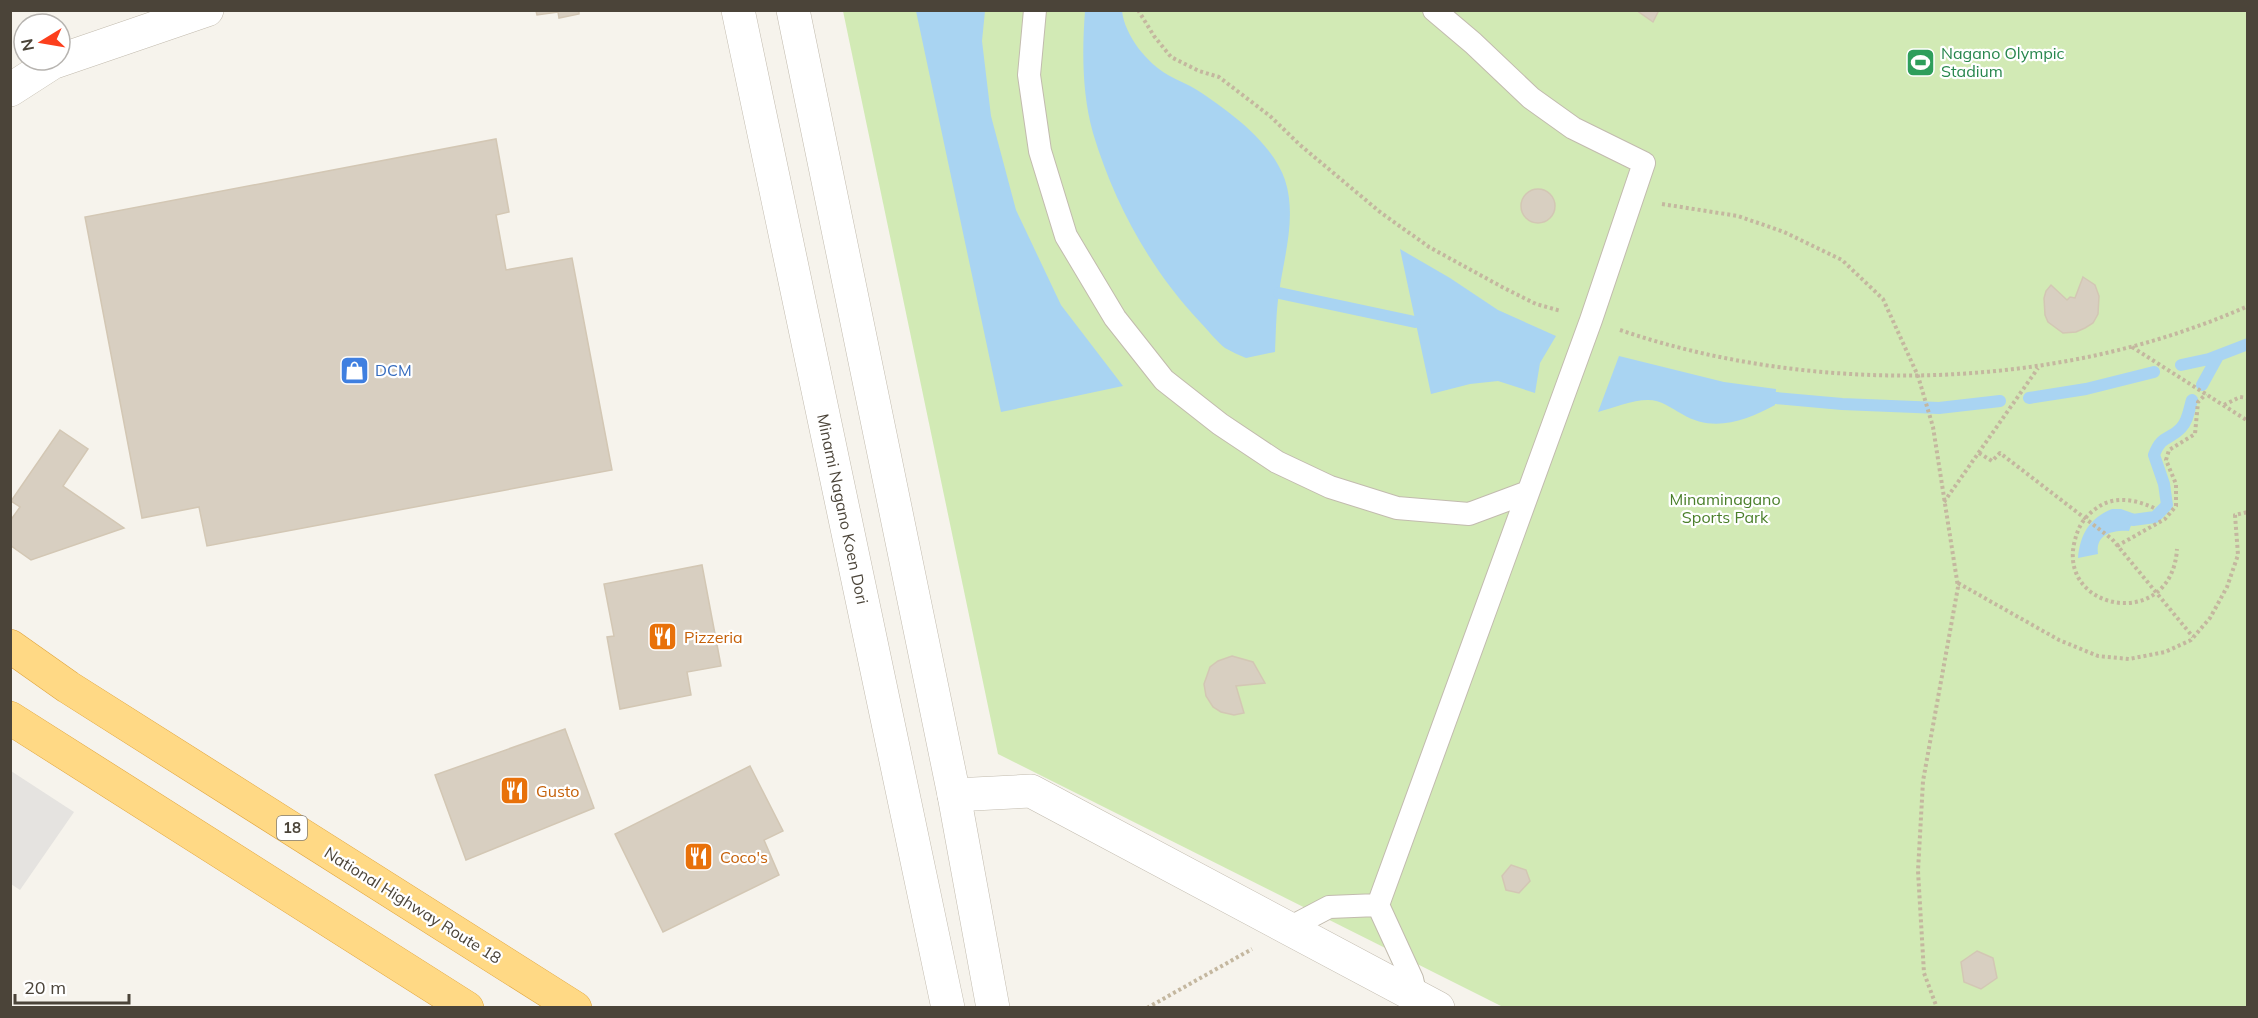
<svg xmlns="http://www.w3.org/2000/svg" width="2258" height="1018" viewBox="0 0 2258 1018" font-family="Mulish,sans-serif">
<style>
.green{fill:#d2eab5}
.parking{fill:#e5e3e0}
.water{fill:#a9d4f2}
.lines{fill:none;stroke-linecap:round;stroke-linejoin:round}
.stream{stroke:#a9d4f2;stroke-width:12}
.building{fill:#d8cfc1;stroke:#d3c7b4;stroke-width:1.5}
.service-casing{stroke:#c2bbae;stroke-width:24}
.minor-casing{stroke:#c2bbae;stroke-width:34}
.tertiary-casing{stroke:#c2bbae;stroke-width:34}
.trunk-casing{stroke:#e0a43c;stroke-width:34}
.path{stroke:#c4b79f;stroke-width:4;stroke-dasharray:3 3;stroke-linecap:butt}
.service{stroke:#fff;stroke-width:22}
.minor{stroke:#fff;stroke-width:33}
.tertiary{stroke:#fff;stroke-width:33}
.trunk{stroke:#ffd985;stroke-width:33}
.labels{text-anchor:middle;stroke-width:4.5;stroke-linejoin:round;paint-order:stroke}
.shield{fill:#fff;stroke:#817c74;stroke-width:1.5}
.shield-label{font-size:15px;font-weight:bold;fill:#4b4439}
.leisure-label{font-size:16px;fill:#27864d;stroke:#fff;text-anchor:start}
.shop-label{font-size:16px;fill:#366cbe;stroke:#fff;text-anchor:start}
.park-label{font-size:16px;fill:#4a7f2a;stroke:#fff}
.street-label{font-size:16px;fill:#4b4439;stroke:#fff}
.food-label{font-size:16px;fill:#c56008;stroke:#fff;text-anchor:start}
</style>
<rect width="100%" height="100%" fill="#f6f3ec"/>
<path class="green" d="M843,11H2247V1007H1503L998,754Z"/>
<path class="parking" d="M11,771L74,812L20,890L11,884Z"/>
<path class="water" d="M916,11H985L982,41L991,116L1016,210L1061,305L1123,386L1001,412Z
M1085,11H1122C1125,36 1147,63 1168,75C1178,81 1188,84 1197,90C1229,111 1272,142 1285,180C1297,217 1284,256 1279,293C1276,312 1276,332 1275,352L1246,358C1239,355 1232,352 1225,348C1216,341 1208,330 1200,322C1150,269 1114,203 1093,133C1082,94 1082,51 1085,11Z
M1400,249L1450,278L1498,310L1556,336L1540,363L1535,393L1498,381L1470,384L1431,394Z
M1619,356L1724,382L1776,389L1775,405C1745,421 1713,433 1682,414C1671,408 1661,400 1648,400C1632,400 1613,408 1598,412Z
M2112,509H2121L2135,514L2129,531C2113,530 2095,534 2098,554L2078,558C2080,535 2089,518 2112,509Z"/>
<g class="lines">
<path class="stream" d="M1279,293L1415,322
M2181,365L2209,359L2248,344
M2202,385L2218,356
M1776,398L1842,404L1939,408L2000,401
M2029,398L2086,389L2154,372
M2133,520L2155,517L2167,505L2164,484L2154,455C2162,434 2169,441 2181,428C2188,421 2189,409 2192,400"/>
</g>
<path class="building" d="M579,10V14L559,18L558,12L537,15L536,11Z
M1636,10H1659L1653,22Z
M496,139L509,212L496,215L506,270L572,258L612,470L207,546L199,507L142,518L85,217Z
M1521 206a17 17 0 1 1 34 0a17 17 0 1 1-34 0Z
M2083,277L2095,285L2099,296L2098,314L2093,323L2085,328L2076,332L2063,333L2048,322L2045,315L2044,298L2046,291L2051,285L2067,300L2070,297L2075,298Z
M60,430L88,449L63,486L124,528L31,560L10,545V521L20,507L11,501Z
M702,565L721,666L687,672L691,695L620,709L607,637L614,636L604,584Z
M1232,656L1253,662L1265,683L1236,686L1244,713L1234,715L1221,712L1213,707L1206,696L1204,684L1210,667L1218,661Z
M565,729L594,808L466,860L435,775Z
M750,766L783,831L764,840L779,875L663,932L615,834Z
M1511,865L1526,870L1530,881L1519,893L1506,890L1502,876Z
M1977,951L1993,958L1997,978L1981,989L1964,982L1961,962Z"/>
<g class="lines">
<defs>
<path id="service" d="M1035,10L1029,75L1040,151L1066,236L1115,318L1164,380L1220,424L1277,462L1330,487L1397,508L1469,514L1528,492
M1378,905L1591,320L1644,163L1573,128L1531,98L1473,43L1434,10
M1289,928L1329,907L1378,905L1412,979L1416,996"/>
<path id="minor" d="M10,90L52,63L207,10
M954,795L1031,791L1438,1008"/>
<path id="tertiary" d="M738,10L948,1008
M793,10L954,795L993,1008"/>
<path id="trunk" d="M10,646L68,687L575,1008
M10,718L467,1008"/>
</defs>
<use href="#service" class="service-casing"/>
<use href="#minor" class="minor-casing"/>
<use href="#tertiary" class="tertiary-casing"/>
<use href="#trunk" class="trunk-casing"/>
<path class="path" d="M1138,10L1154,36L1171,57L1199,71L1219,77L1270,116L1300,145L1380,212L1429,247L1504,288L1536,304L1561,311
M1662,204L1738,216L1784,232L1842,260L1883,299L1918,376L1933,427L1958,587L1923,781L1918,871L1924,973L1937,1008
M1620,330C1817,397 2057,391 2248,306
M2132,347L2248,421
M2224,405L2240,397L2248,398
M1979,453L1992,461L2000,453L2112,539L2193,637
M1944,502L2038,368
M2154,508C2135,499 2112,495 2094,510C2082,519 2077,530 2074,544C2060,612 2172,631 2177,549
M2117,546L2165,519L2176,506V484L2166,460L2169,450L2195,434L2198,402L2206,394
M1958,583L2059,640L2098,656L2129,659L2165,652L2191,640L2210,618L2227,587L2238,555L2235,515L2248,512
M1147,1008L1252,949"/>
<use href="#service" class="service"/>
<use href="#minor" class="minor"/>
<use href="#tertiary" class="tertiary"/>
<use href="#trunk" class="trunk"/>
</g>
<defs>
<symbol id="stadium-square" viewBox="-11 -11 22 22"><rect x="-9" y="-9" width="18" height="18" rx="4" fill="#2e9e5b" stroke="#fff"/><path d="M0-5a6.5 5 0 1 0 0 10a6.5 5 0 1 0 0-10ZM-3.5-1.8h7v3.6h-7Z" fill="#fff"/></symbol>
<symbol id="shop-square" viewBox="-11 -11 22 22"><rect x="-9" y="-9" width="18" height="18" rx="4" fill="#3f7fe0" stroke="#fff"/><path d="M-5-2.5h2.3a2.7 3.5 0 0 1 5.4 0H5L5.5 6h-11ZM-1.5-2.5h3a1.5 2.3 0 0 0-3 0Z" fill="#fff"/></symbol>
<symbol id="restaurant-square" viewBox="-11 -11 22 22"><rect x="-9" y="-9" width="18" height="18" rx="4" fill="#e8710a" stroke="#fff"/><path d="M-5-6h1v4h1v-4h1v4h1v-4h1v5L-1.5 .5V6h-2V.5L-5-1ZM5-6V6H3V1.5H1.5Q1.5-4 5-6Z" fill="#fff"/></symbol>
</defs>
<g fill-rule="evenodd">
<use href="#stadium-square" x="1904" y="46" width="33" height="33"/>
<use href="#shop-square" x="338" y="354" width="33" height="33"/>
<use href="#restaurant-square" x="646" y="620" width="33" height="33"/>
<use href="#restaurant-square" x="498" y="774" width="33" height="33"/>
<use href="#restaurant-square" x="682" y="840" width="33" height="33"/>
</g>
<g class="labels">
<rect class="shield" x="277" y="816" width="30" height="24" rx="4.5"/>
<g class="shield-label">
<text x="292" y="833">18</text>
</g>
<g class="leisure-label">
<text x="1941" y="59">Nagano Olympic<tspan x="1941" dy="18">Stadium</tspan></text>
</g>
<g class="shop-label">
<text x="375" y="376">DCM</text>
</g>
<g class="park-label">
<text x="1725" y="505">Minaminagano<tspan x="1725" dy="18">Sports Park</tspan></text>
</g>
<g class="street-label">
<text transform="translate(843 509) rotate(78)" y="6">Minami Nagano Koen Dori</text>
<text transform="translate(413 905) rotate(32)" y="6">National Highway Route 18</text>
</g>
<g class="food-label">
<text x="684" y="643">Pizzeria</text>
<text x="536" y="797">Gusto</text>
<text x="720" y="863">Coco's</text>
</g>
</g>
<rect width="2258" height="1018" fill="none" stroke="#4b4439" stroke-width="24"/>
<g transform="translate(42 42) rotate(259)"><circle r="28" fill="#ffffff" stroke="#b7b4b0" stroke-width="1.5"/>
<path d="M0-4.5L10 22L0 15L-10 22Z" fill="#fc3f1d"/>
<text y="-9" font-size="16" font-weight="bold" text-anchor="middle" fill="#4b4439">N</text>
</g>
<path d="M15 994v9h114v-9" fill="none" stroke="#4b4439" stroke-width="3"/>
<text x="24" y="994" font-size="18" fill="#4b4439" stroke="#ffffff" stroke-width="4.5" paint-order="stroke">20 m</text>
</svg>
